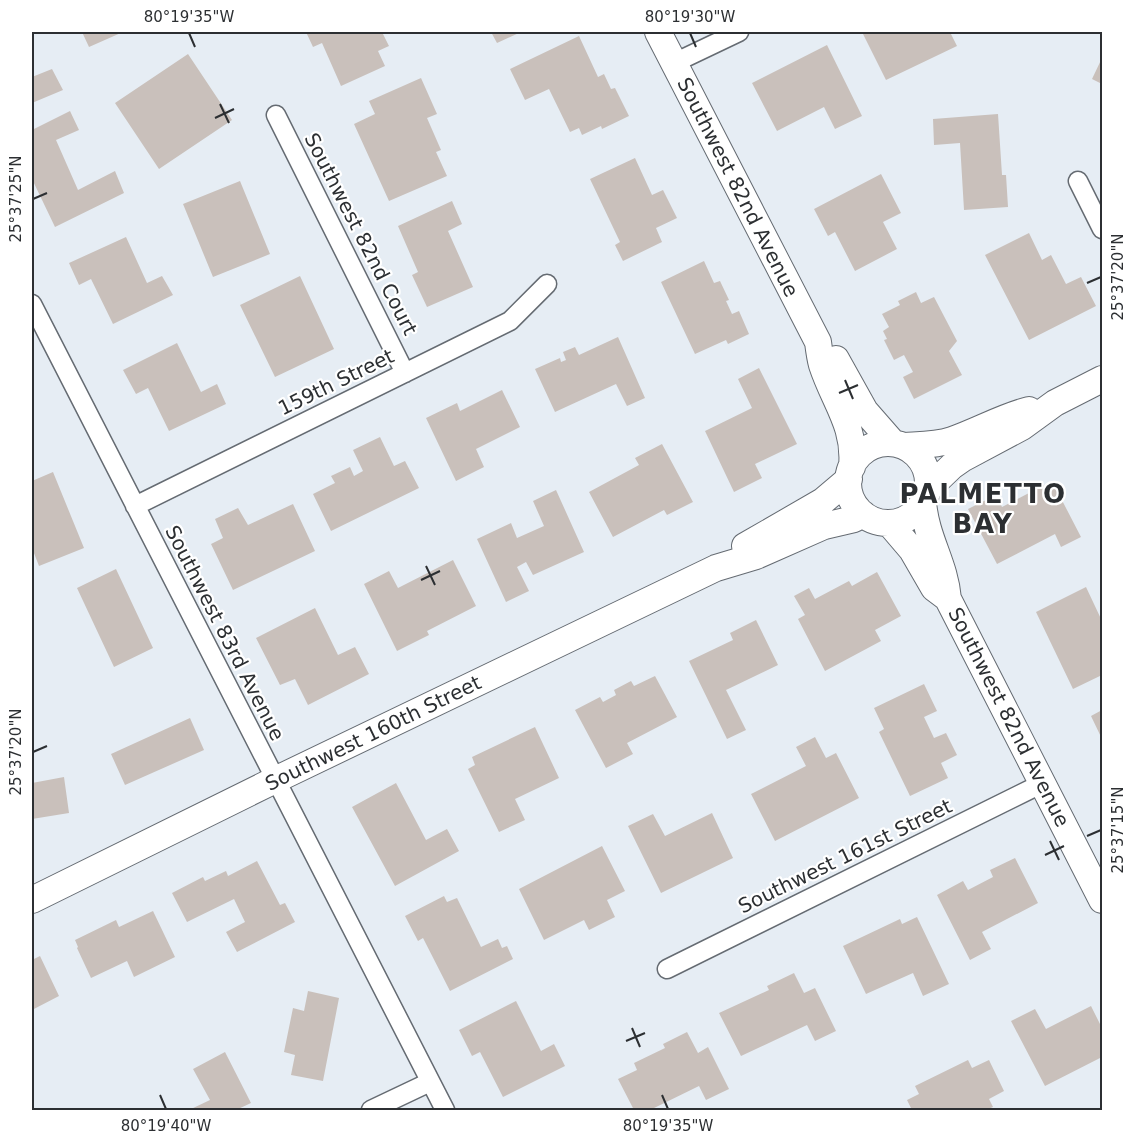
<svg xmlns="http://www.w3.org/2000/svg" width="1134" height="1142" viewBox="0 0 1134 1142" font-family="'DejaVu Sans',sans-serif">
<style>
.building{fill:#c9c0bb}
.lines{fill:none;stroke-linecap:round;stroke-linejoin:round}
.street-casing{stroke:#656b72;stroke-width:21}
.secondary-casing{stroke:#656b72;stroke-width:28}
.street{stroke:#fff;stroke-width:18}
.secondary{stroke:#fff;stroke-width:26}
.ticks{fill:none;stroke:#2c2f32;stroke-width:2}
.labels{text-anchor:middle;stroke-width:4.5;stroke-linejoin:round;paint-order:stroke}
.street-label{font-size:20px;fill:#2c2f32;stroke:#fff}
.district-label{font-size:26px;font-weight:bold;letter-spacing:1.5px;fill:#2c2f32;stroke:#fff}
.neatline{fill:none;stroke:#2c2f32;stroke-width:2}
.ticks-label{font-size:15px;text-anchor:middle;fill:#2c2f32}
</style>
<rect width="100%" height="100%" fill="#e6edf4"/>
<path class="building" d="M82,32H123L89,47Z
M306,32H382L389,46L378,51L385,66L341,86L322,43L313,47Z
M491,32H521L497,43Z
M862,32H950L957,46L886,80Z
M579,36L598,77L604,74L611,89L615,88L629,116L602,129L601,126L582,135L579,128L570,132L549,89L525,100L510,69Z
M827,45L862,116L835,129L824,107L777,131L752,83Z
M188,54L232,120L159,169L115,103Z
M1102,58V84L1092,79Z
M52,69L63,90L32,103V77Z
M421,78L437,114L427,118L441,150L436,152L447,176L389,201L354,124L375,114L369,101Z
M70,111L79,130L56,140L78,190L115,171L124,193L55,227L32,179V130Z
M998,114L1002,175H1006L1008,207L964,210L960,143L934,145L933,119Z
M635,158L652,195L663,190L677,218L656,228L662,242L623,261L615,245L620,242L590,179Z
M881,174L901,213L883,222L897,249L855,271L835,232L828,236L814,209Z
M240,181L270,254L213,277L183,204Z
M452,201L462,224L448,231L473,287L427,307L412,275L418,272L398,226Z
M1029,233L1042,260L1051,255L1066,284L1081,277L1096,306L1029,340L985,255Z
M126,237L147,283L162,276L173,295L113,324L91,279L79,285L69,263Z
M704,261L714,283L720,281L729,300L726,301L732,314L739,311L749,334L728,344L726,340L695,354L661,282Z
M300,276L334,349L275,377L240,305Z
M916,292L921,303L934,297L957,341L949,351L962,375L914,399L903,377L913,372L904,355L894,360L884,340L887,339L883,331L889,327L882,314L900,305L898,301Z
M618,337L645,398L627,406L616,384L555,412L535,369L560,358L561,362L566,360L563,352L575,347L579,355Z
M177,343L201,392L217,384L226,404L169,431L148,388L136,394L123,370Z
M759,368L797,444L755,464L762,478L734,492L705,431L752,408L738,379Z
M502,390L520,427L476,449L484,467L456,481L426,418L457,403L460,411Z
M380,437L394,466L405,461L419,488L331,531L313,494L335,483L331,476L350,467L354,476L363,471L353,450Z
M662,444L693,502L667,515L664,510L613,537L589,492L639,465L635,458Z
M53,472L84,548L39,566L32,548V481Z
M1052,481L1081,537L1061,547L1055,534L997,564L968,509L996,495L1002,507Z
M556,490L584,552L533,575L526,562L517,567L529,591L506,602L477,539L511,523L517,538L544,526L533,501Z
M293,504L315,551L233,590L211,544L223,538L215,519L238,508L248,525Z
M453,560L476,606L427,631L429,635L397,651L364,584L389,571L398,588Z
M116,569L153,648L114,667L77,588Z
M877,572L901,616L875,630L881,641L825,671L798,619L805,615L794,596L809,588L815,599L849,581L852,586Z
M1086,587L1102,621V675L1073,689L1036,612Z
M315,608L338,655L355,647L369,674L308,705L295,679L280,685L256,638Z
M756,620L778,665L726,690L746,730L727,739L689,661L733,640L730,633Z
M655,676L677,717L627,743L633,754L606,768L575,710L600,697L603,702L616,695L614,690L631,681L634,686Z
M924,684L937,711L924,717L934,738L946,733L957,755L941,763L948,778L910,796L879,732L884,729L874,708Z
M1102,710V739L1091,716Z
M190,718L204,750L125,785L111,754Z
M535,727L559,778L515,799L525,820L499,832L468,769L475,765L472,757Z
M815,737L826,758L836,753L859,798L775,841L751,794L806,766L796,747Z
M64,777L69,813L32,819V783Z
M396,783L426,840L447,829L459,851L395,886L352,807Z
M712,813L733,858L661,893L628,826L653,814L665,836Z
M602,846L625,891L607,900L615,917L589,930L584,920L544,940L519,889Z
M1015,858L1038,903L982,932L991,949L970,960L937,895L963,881L968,890L993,877L990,870Z
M257,861L280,905L285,903L295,922L237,952L226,932L245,922L234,899L187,922L172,893L203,877L205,881L226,871L228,876Z
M444,896L447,902L457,898L481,947L498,939L502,948L507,946L513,959L450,991L423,938L418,941L405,916Z
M153,911L175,957L134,977L127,961L91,978L77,948L78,947L75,940L116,920L119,927Z
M917,917L949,984L923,996L913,973L866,994L843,946L900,919L902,924Z
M40,956L59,996L32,1010V960Z
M794,973L804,993L815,988L836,1031L815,1041L807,1025L741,1056L719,1013L769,990L767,986Z
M308,991L339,998L323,1081L291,1075L295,1055L284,1052L293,1008L304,1011Z
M516,1001L541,1051L554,1044L565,1066L503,1097L480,1052L472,1056L459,1030Z
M1091,1006L1102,1028V1057L1045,1086L1011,1021L1035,1009L1046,1029Z
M687,1032L698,1053L708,1047L729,1089L706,1100L699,1086L650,1110H634L618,1079L637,1070L634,1063L665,1048L663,1044Z
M225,1052L251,1103L236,1110H189L210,1100L193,1069Z
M968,1060L972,1068L989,1060L1004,1091L989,1099L993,1107L986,1110H912L907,1100L919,1094L915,1086Z"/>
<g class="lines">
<defs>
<path id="street" d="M674,63L739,32
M276,115L405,373
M1078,181L1102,229
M32,304L445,1110
M135,506L510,321L547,284
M667,969L1043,783
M371,1110L430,1082"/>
<path id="secondary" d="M658,32L818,342C819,350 820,358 822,365C834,402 856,426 852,467
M836,359L865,411L893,443
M848 483a40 40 0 1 1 80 0a40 40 0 1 1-80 0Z
M905,446C921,445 937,445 952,440C978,431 1002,417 1029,410
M928,489L952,466L962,459L1022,427L1055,403L1102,379
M923,502C926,539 945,563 948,599L1102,900
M889,523L912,550L934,588L946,597
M745,546L823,501L849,479
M32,900L275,780L716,568L756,556L824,526L854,519L863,514"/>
</defs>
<use href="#street" class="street-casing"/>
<use href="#secondary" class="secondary-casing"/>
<use href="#street" class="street"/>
<use href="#secondary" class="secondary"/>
</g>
<path class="ticks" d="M189,33L195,47M690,33L696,47M220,104L229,123M215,118L234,109M33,199L47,193M1087,283L1101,277M845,380L853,399M839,393L858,385M426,566L435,585M421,580L440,571M33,752L47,746M1087,836L1101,830M1050,841L1059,860M1045,855L1064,846M632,1028L640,1047M626,1041L645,1033M160,1095L166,1109M662,1095L668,1109"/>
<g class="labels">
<g class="street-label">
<text transform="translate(738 187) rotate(63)" y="7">Southwest 82nd Avenue</text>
<text transform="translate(361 234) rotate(63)" y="7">Southwest 82nd Court</text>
<text transform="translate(336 382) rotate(-26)" y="7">159th Street</text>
<text transform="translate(225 633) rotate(63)" y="7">Southwest 83rd Avenue</text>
<text transform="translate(1009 717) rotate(63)" y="7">Southwest 82nd Avenue</text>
<text transform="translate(373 733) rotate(-26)" y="7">Southwest 160th Street</text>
<text transform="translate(845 856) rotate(-26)" y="7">Southwest 161st Street</text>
</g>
<g class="district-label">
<text x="983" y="503">PALMETTO<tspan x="983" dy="30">BAY</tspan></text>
</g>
</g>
<rect width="1134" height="1142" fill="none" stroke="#ffffff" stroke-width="66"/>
<rect x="33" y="33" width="1068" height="1076" class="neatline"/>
<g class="ticks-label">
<text x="189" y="22">80°19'35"W</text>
<text x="690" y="22">80°19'30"W</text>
<text transform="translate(16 199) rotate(-90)" y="5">25°37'25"N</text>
<text transform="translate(1118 277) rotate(-90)" y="5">25°37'20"N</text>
<text transform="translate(16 752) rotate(-90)" y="5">25°37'20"N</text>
<text transform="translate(1118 830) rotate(-90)" y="5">25°37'15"N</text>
<text x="166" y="1131">80°19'40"W</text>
<text x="668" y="1131">80°19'35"W</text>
</g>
</svg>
